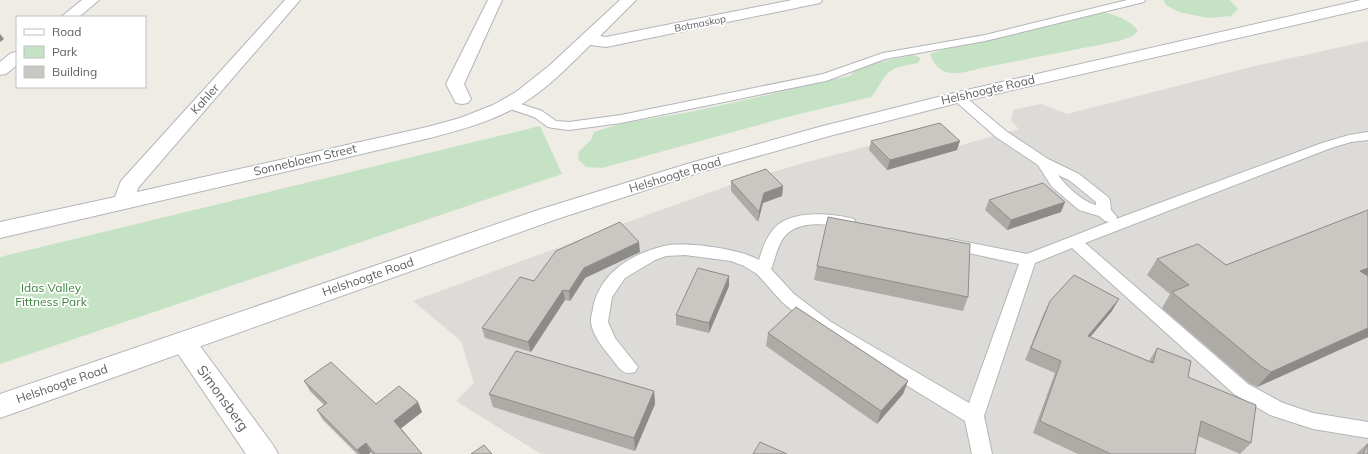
<svg xmlns="http://www.w3.org/2000/svg" width="1368" height="454" viewBox="0 0 1368 454" font-family="Mulish,sans-serif">
<style>
.industrial{fill:#dddbd7}
.green{fill:#c5e3c4}
.lines{fill:none;stroke-linecap:round;stroke-linejoin:round}
.service-casing{stroke:#b2b5b9;stroke-width:2}
.minor-casing{stroke:#b2b5b9;stroke-width:2}
.secondary-casing{stroke:#b2b5b9;stroke-width:2}
.service{fill:#fff;fill-rule:evenodd}
.minor{fill:#fff;fill-rule:evenodd}
.secondary{fill:#fff;fill-rule:evenodd}
.wall{fill:#aeaba7}
.shaded-wall{fill:#8d8b88}
.building{fill:#cac7c2;stroke:#8d8b88}
.labels{text-anchor:middle;stroke-width:3.5;stroke-linejoin:round;paint-order:stroke}
.far-street-label{font-size:10px;fill:#5d6164;stroke:#fff}
.street-label{font-size:12px;fill:#5d6164;stroke:#fff}
.park-label{font-size:12px;fill:#3d833e;stroke:#fff}
.near-street-label{font-size:14px;fill:#5d6164;stroke:#fff}
</style>
<rect width="100%" height="100%" fill="#eeece5"/>
<path class="industrial" d="M1368,41V454H541L456,401L474,383L461,341L413,301L647,215L739,182L807,162L934,129L954,147L1019,129L1011,121L1013,110L1041,104L1067,114L1255,66Z"/>
<path class="green" d="M1163,0H1230L1238,9L1231,16L1208,18L1179,12L1167,6Z
M1103,12C1115,15 1131,20 1138,31L1133,36L1119,41L981,68C960,74 939,80 930,54L942,50L999,38L1093,13Z
M913,55L921,58L918,63C908,65 895,66 888,73C883,77 877,91 871,97L791,116L602,168L586,167L578,159L579,151L591,140L594,132L619,124L690,112L772,94L806,85L850,76L855,70L875,63Z
M540,126L562,174L0,364V257Z"/>
<g class="lines">
<defs>
<path id="service" d="M1127,0H1145L1144,2L985,41L885,59L826,81L621,123L569,130L553,128L548,127L534,117L504,107L502,104L504,101H512L542,111L556,121L569,122L621,115L823,74L883,53L985,35Z
M958,93L962,94L1006,131L1048,159L1079,174L1108,197L1110,200L1111,210L1117,217L1116,219L1322,143L1349,135L1368,132V140L1351,142L1331,148L1085,243L1248,384L1283,403L1313,413L1368,422V438L1313,429L1270,415L1234,394L1072,248L1035,263L984,416L992,454H972L965,421L819,332L782,302L757,274L744,266L731,261L685,255L666,256L655,260L625,278L612,297L608,322L615,338L638,367L635,372C623,376 619,368 612,359C604,349 593,336 591,323C590,318 593,312 593,308C600,273 631,254 664,246C685,241 741,249 759,260C762,250 765,240 772,231C788,209 831,213 854,219L856,223L854,227C846,229 838,226 830,225C812,223 790,224 781,242C776,251 775,260 771,269L794,294L831,322L969,403L1019,264L946,248L943,244L946,240L951,239L1027,254L1109,222L1105,221L1099,216L1079,210L1052,187L1038,165L996,137L954,100L952,97L954,94ZM1058,175L1069,180L1096,202V205C1083,202 1066,186 1058,175Z"/>
<path id="minor" d="M82,0H99L79,17H61Z
M285,0H300L138,188L137,192L427,127L460,118L493,105L516,92L550,65L620,0H636L600,36L606,37L792,0H822L820,3L815,4L606,47L590,45C571,64 551,85 528,100C498,120 464,129 430,138L0,238V222L115,197L121,181Z
M488,0H502L464,84L471,99L468,103L462,104L456,103L446,84Z
M17,52V65L6,74L0,75V62L11,53Z
M183,332L192,335L273,445L278,454H246L170,342L174,335Z"/>
<path id="secondary" d="M1361,0H1368V8L961,102L833,135L701,172L554,220L0,418V394L538,210L687,164L819,127L958,92Z"/>
</defs>
<use href="#service" class="service-casing"/>
<use href="#minor" class="minor-casing"/>
<use href="#secondary" class="secondary-casing"/>
<use href="#service" class="service"/>
<use href="#minor" class="minor"/>
<use href="#secondary" class="secondary"/>
</g>
<path class="wall" d="M871,141L957,150L887,170L869,150Z
M731,181L783,186L782,196L763,203L758,222L731,191Z
M989,200L1061,212L1007,230L985,210Z
M640,252L585,278L570,301L565,300L531,352L485,338L482,328L534,281Z
M1157,259L1226,265L1368,337L1257,387L1249,383L1162,308L1170,294L1147,275Z
M817,266L968,297L963,311L814,280Z
M729,276V286L709,333L676,325V315Z
M1050,301L1112,311L1090,337L1149,361L1157,348L1188,377L1251,443L1240,454L1198,436L1195,454H1078L1033,433L1055,373L1025,360L1044,313Z
M768,333L908,381L903,394L877,424L766,346Z
M304,381L376,404L422,412L401,428L422,454H372L371,452L369,454H357L323,420L317,410L324,405L310,391Z
M654,391L655,404L635,451L493,407L489,394Z
M1368,443V454H1356Z"/>
<path class="shaded-wall" d="M0,34L4,39L0,42Z
M960,141L957,150L887,170L890,160Z
M783,186L782,196L763,203L758,222L759,212L764,193Z
M1065,202L1061,212L1007,230L1011,220Z
M639,242L640,252L585,278L570,301L569,291L584,268Z
M1368,268V278L1360,271Z
M729,276V286L709,333V323Z
M563,290L565,300L531,352L528,342Z
M1119,299L1112,311L1081,348L1088,336Z
M1368,328V337L1257,387L1271,372Z
M908,381L903,394L877,424L881,411Z
M654,391L655,404L635,451L634,438Z
M418,402L422,412L399,430L394,421Z
M366,443L371,452L369,454H360L357,450Z"/>
<path class="building" d="M940,123L960,141L890,160L871,141Z
M766,169L783,186L764,193L759,212L731,181Z
M1043,183L1065,202L1011,220L989,200Z
M1368,210V268L1360,271L1368,276V328L1271,372L1262,367L1172,292L1189,285L1157,259L1198,244L1226,265Z
M828,217L970,244L968,297L817,266Z
M620,222L639,242L584,268L569,291L563,290L528,342L482,328L520,277L534,281L556,251Z
M698,268L729,276L709,323L676,315Z
M1074,275L1119,299L1088,336L1153,363L1157,348L1191,361L1188,377L1256,405L1251,443L1201,421L1195,454H1111L1040,421L1061,361L1031,348L1050,301Z
M796,307L908,381L881,411L768,333Z
M516,351L654,391L634,438L489,394Z
M331,362L376,404L399,386L418,402L394,421L422,454H375L366,443L357,450L317,410L327,403L304,381Z
M760,442L787,454H753Z
M1368,444V454H1363Z
M484,445L492,454H471Z"/>
<g class="labels">
<g class="far-street-label">
<text transform="translate(700 23) rotate(-11)" y="4">Botmaskop</text>
</g>
<g class="street-label">
<text transform="translate(988 90) rotate(-13)" y="4">Helshoogte Road</text>
<text transform="translate(205 99) rotate(-48)" y="4">Kahler</text>
<text transform="translate(305 160) rotate(-13)" y="4">Sonnebloem Street</text>
<text transform="translate(675 175) rotate(-17)" y="4">Helshoogte Road</text>
<text transform="translate(368 277) rotate(-19)" y="4">Helshoogte Road</text>
<text transform="translate(62 384) rotate(-19)" y="4">Helshoogte Road</text>
</g>
<g class="park-label">
<text x="51" y="292">Idas Valley<tspan x="51" dy="14">Fittness Park</tspan></text>
</g>
<g class="near-street-label">
<text transform="translate(223 398) rotate(54)" y="5">Simonsberg</text>
</g>
</g>
<rect x="16" y="16" width="130" height="72" fill="#ffffff" stroke="#bec0c1"/>
<rect x="24" y="29" width="20" height="6" fill="#ffffff" stroke="#bec0c1"/>
<text x="52" y="36" font-size="12" fill="#5d6164">Road</text>
<rect x="24" y="46" width="20" height="12" fill="#c5e3c4" stroke="#bec0c1"/>
<text x="52" y="56" font-size="12" fill="#5d6164">Park</text>
<rect x="24" y="66" width="20" height="12" fill="#cac7c2" stroke="#bec0c1"/>
<text x="52" y="76" font-size="12" fill="#5d6164">Building</text>
</svg>
